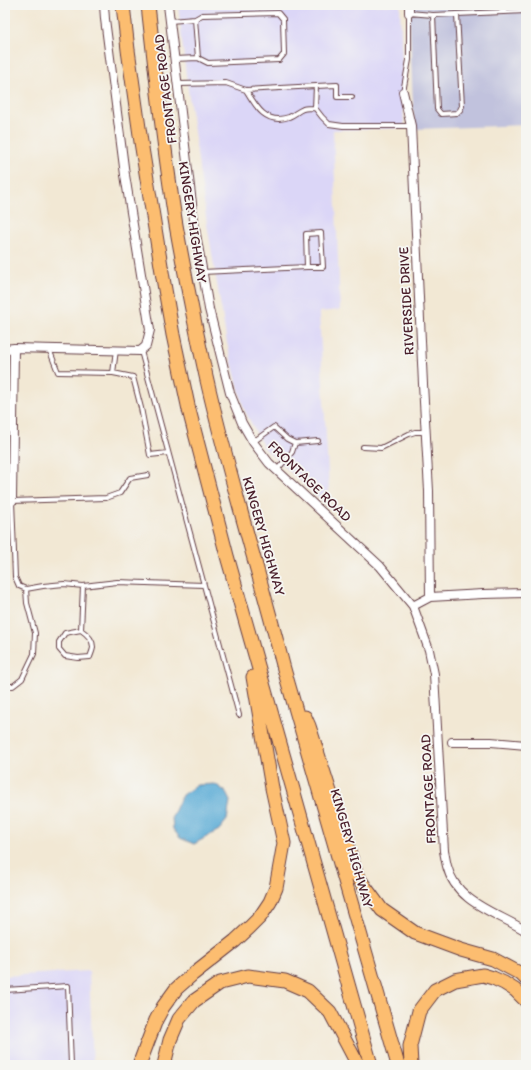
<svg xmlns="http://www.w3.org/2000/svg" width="531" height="1070" viewBox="0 0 531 1070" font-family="Itim,sans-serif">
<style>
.built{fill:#dbd6f7}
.industrial{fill:#c1c2dd}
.water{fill:#5bacd6;stroke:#526680}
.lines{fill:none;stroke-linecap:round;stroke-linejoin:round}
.service-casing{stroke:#633d44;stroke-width:6}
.minor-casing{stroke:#633d44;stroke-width:10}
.trunk-casing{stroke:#633d44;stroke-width:15}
.service{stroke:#fff;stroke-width:4}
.minor{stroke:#fff;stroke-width:8}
.trunk{stroke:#fcbd6f;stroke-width:13}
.labels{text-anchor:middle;stroke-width:3.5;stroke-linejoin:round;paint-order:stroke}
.street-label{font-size:14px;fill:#4a1f2b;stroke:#f6f6f2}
</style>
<rect width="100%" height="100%" fill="#f6f6f2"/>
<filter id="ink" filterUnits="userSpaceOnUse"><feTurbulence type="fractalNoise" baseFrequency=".025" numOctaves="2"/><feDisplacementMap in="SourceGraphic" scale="8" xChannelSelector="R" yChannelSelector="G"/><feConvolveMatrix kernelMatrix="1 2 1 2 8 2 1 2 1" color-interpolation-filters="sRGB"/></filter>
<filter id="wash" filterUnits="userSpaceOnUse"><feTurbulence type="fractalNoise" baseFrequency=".012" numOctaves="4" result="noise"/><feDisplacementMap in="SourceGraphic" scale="16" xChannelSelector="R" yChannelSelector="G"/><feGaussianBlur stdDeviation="0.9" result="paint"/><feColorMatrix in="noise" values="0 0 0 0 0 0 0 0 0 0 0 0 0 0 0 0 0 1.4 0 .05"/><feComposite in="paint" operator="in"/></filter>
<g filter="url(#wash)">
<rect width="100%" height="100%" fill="#f2e8d4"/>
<path class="built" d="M178,5H400L404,128L333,130L340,310L319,312L330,508L264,448L244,409L227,343L207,224L186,75Z
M89,971L93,1065H5V976Z"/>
<path class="industrial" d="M409,5H526V125L414,129Z"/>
<path class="water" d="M215,784L225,791L230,801L227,820L219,830L194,844L180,838L173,829L172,817L182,795L197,785Z"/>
</g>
<g filter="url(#ink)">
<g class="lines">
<defs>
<path id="service" d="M433,15L437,109L441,114L457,113L460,110L462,106L457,14
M195,19L198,58
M170,21L195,19L202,15L278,13L283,19L284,54L279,60L208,63L198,58L174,59
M178,84L226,83L246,90L316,86L315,108L322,117L329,124L343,126H411
M316,86L337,85V97H352
M246,90C256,107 266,125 289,117C294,115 298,111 303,109C307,108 311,108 315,108
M403,92L409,60V13L433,15L526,11
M202,272L307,267L306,234L321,233L323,267H307
M49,349L58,372L113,373L133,377L141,408L150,455L168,453
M141,351L239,715
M113,373L116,350
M253,442L274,427L287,439L295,443L318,441
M363,447L381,448L409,434L415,432H425
M277,470L292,452L295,443
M12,501L15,577L19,586L26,589L43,586L64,584L83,586
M5,503L12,501L106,498L120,493L130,478L148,475
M81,630L65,633L59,642V649L65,656L78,658L90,657C91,654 93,650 93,647C93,640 87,634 81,630L83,586L117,582L204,585
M5,686H13L22,679L34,654L35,633L27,603L26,589
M5,990L68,986L71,1065"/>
<path id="minor" d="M168,5L195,228L209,309L230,393L242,423L253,442L269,463L380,566L413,606L429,650L434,674L444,851C445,856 446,862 447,866C456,903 498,913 526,931
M409,5V13
M403,92L411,126L423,384L429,491L430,597
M5,349L14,348L140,351L146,346L150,330L125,175L105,19L104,5
M12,501L14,348
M413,606L430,597L483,594L526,593
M452,742H491L526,745"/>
<path id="trunk" d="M123,5L128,50L141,142L163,278L173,335L189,410L227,556L371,1065
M148,5C156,78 164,152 176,225C185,275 195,326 206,376C228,474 259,571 284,669L398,1065
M305,717L309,726L357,876L382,910L415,933L461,950L493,959L521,974L526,979
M139,1065L156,1020L163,1007L176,989L193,974L235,941L250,927L260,917L270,902L276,888L284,843L272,788L253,677
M164,1065L170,1040L179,1019L194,1001L220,983L248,976L285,981L308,991L330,1012L358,1065
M411,1065L410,1046L419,1011L435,990L455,980L483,975L493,978L504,983L515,990L526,1001"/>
</defs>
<use href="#service" class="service-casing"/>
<use href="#minor" class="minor-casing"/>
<use href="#trunk" class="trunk-casing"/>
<use href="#service" class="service"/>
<use href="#minor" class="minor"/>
<use href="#trunk" class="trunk"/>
</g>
</g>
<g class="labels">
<g class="street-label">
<text transform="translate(165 89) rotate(-97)" y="5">FRONTAGE ROAD</text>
<text transform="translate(193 222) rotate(81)" y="5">KINGERY HIGHWAY</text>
<text transform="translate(406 301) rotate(-93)" y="5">RIVERSIDE DRIVE</text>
<text transform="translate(310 481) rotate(44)" y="5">FRONTAGE ROAD</text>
<text transform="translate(264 536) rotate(74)" y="5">KINGERY HIGHWAY</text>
<text transform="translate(428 789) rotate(-93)" y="5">FRONTAGE ROAD</text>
<text transform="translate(352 848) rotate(74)" y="5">KINGERY HIGHWAY</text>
</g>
</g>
<rect width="531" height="1070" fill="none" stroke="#f6f6f2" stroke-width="20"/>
</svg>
